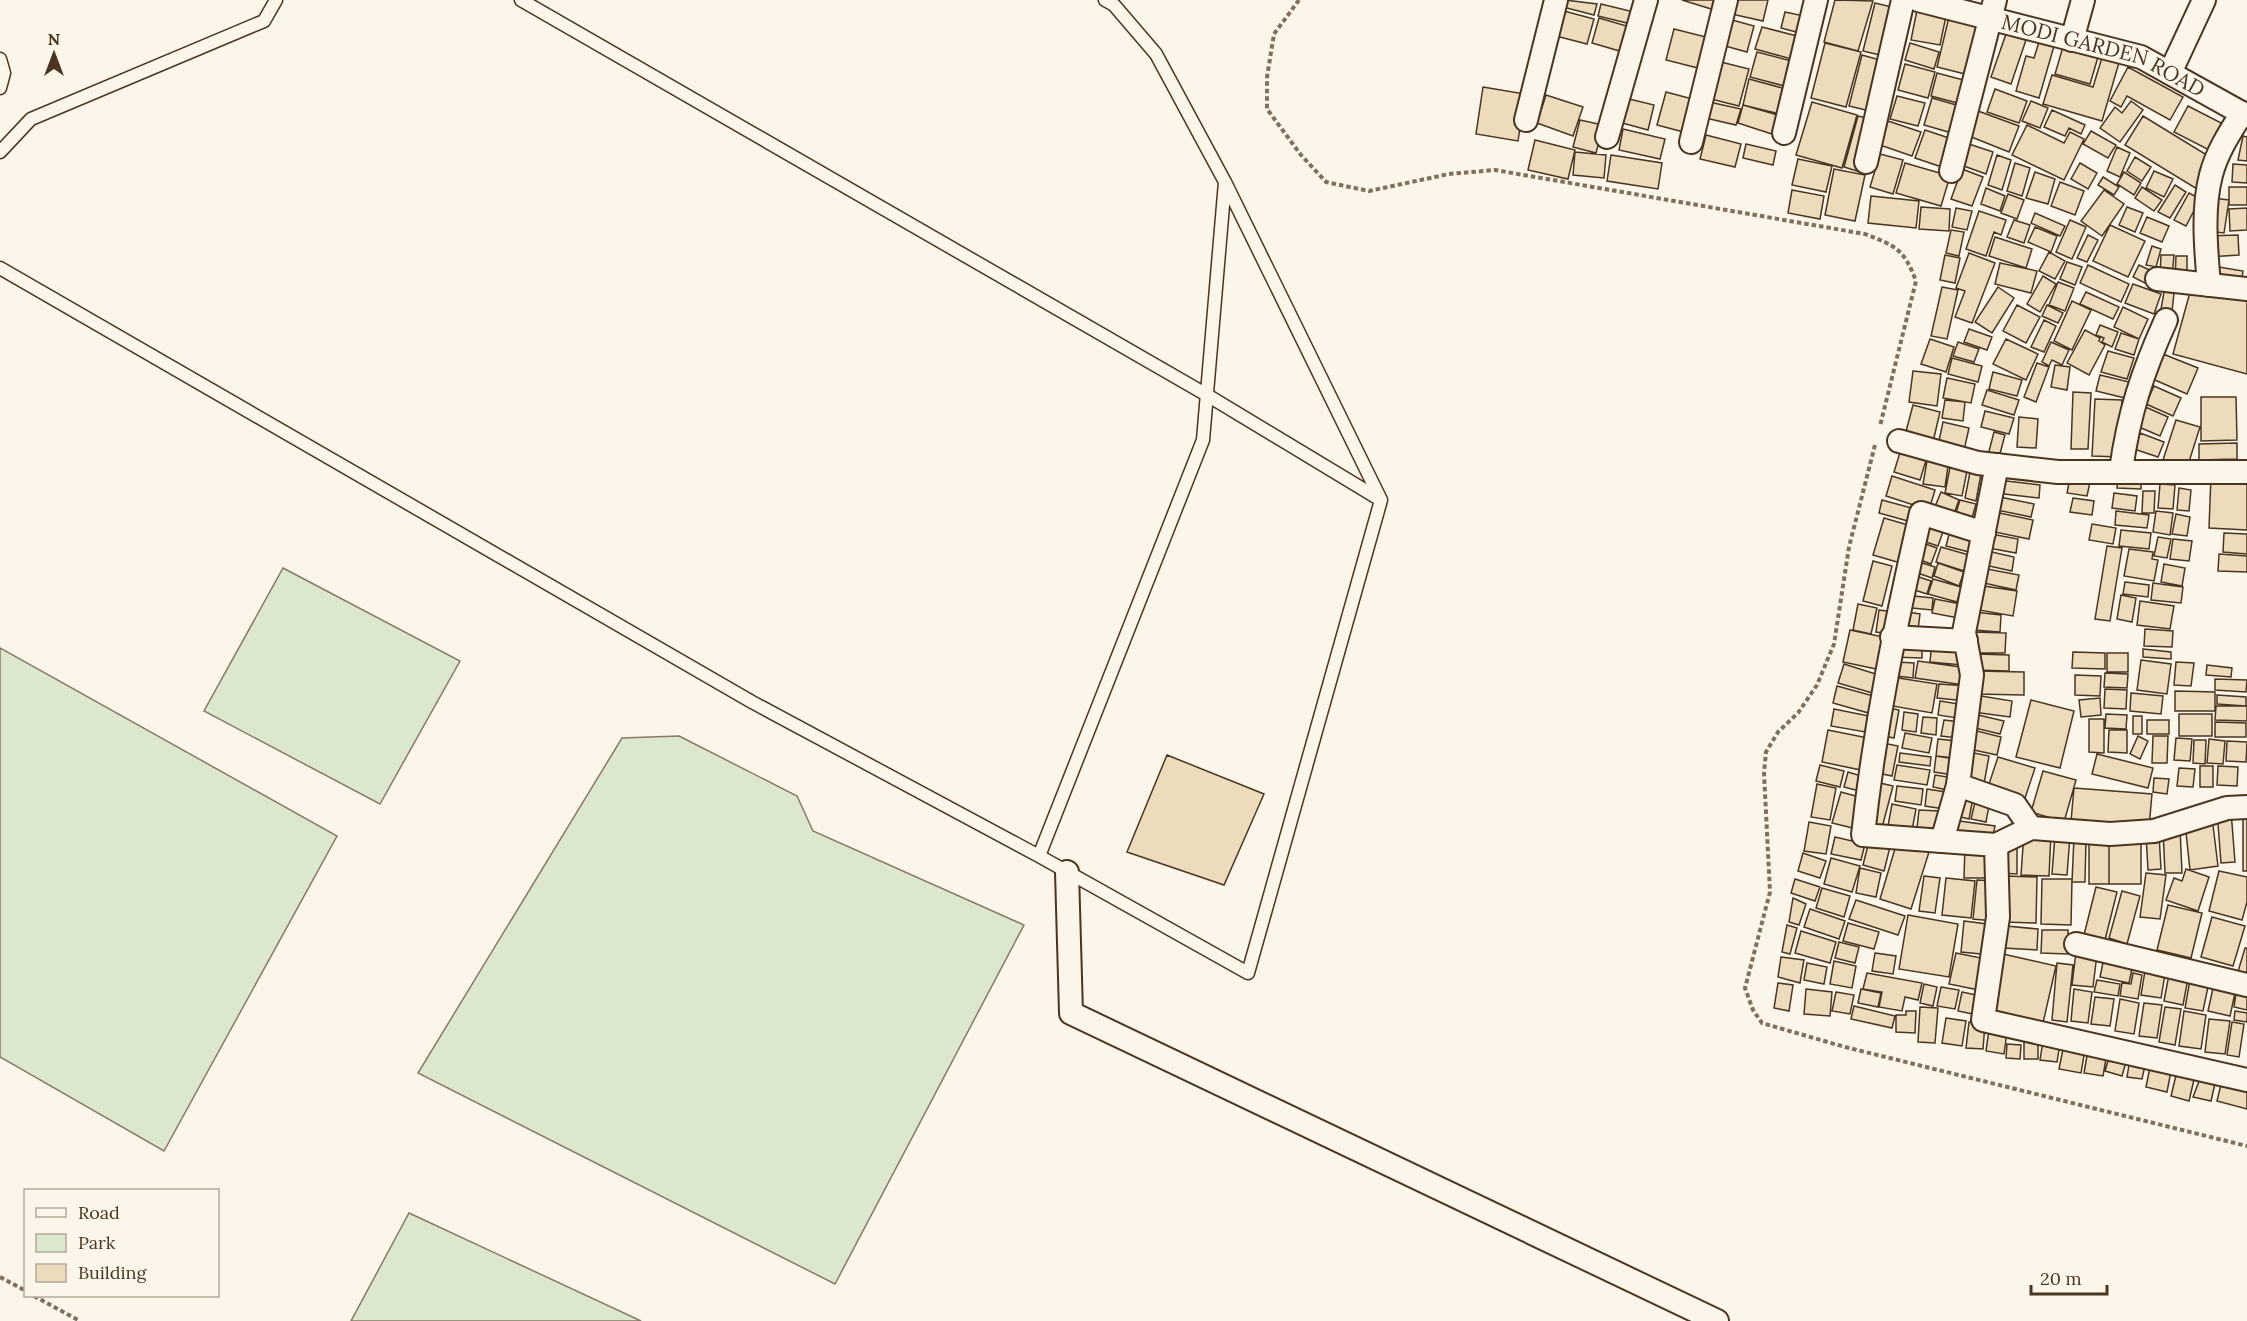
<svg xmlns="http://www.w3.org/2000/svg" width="2247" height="1321" viewBox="0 0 2247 1321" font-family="Lora,serif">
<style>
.green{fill:#dce7d0;stroke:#887966;stroke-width:1.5}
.building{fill:#ecdcbc;stroke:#4a3520;stroke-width:1.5}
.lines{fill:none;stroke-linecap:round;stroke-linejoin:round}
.lane-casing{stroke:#4a3520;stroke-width:15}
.street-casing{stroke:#4a3520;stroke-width:26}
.path{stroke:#7f6f5c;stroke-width:4;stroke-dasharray:4.5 3;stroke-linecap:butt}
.lane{stroke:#fbf6e9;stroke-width:12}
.street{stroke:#fbf6e9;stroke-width:22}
.labels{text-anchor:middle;stroke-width:4.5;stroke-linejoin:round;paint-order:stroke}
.street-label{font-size:21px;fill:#4a3520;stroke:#fbf6e9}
</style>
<rect width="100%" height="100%" fill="#fbf6e9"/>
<path class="green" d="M283,568L460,661L380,804L204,711Z
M0,648L337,836L164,1151L0,1057Z
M679,736L797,796L813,831L1024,925L835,1284L418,1073L622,738Z
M409,1213L641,1321H351Z"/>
<path class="building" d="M1565,0L1597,4L1594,15L1563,7Z
M1682,0H1724L1721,12Z
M1730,0H1768L1763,21L1727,13Z
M1835,0L1873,1L1858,51L1824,42Z
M1875,3L1900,9L1888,57L1863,51Z
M1601,4L1634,12L1631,24L1598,16Z
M1917,10L1946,16L1940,45L1911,40Z
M1564,11L1594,19L1587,44L1556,36Z
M1785,12L1804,16L1800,33L1781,28Z
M1949,17L1986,27L1973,76L1937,67Z
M1599,18L1630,27L1623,52L1592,43Z
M1725,18L1754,26L1747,52L1718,44Z
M1762,27L1801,37L1795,60L1755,49Z
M1674,29L1714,39L1706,70L1666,60Z
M2006,34L2026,40L2011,84L1991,77Z
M2039,42L2054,46L2039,98L2016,91L2026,56L2034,58Z
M1825,43L1861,52L1846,107L1811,98Z
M1910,43L1939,52L1934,69L1905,60Z
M2063,47L2098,57L2090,84L2055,74Z
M1757,52L1795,62L1788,87L1750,77Z
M2103,54L2120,59L2102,121L2043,104L2052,75L2093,87Z
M1862,55L1887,62L1874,112L1849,106Z
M1717,61L1749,69L1739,106L1707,98Z
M1905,64L1935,72L1928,98L1898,90Z
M2128,67L2183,97L2170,120L2127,96L2121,107L2110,101Z
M1937,73L1971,82L1965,105L1931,96Z
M1749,79L1786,89L1780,114L1743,105Z
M1483,87L1525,94L1518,141L1476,134Z
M1995,89L2027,101L2019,123L1987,112Z
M1666,92L1700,101L1691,134L1657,125Z
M1546,95L1583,107L1573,136L1537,123Z
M1897,96L1925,103L1918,126L1890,119Z
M1621,97L1654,105L1648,130L1615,121Z
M1932,98L1960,106L1952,133L1924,125Z
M1705,101L1741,109L1736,125L1701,117Z
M2031,101L2048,108L2040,128L2022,121Z
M2131,101L2143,110L2120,142L2100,128L2115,107L2122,113Z
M1812,102L1857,115L1842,168L1796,155Z
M1743,105L1784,117L1778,136L1738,123Z
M2188,106L2229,127L2215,153L2174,132Z
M2052,110L2085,125L2081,134L2069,128L2065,136L2044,127Z
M1978,111L2019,126L2009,152L1969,136Z
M1858,116L1875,120L1860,172L1844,167Z
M2143,116L2215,160L2197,189L2125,145Z
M1580,120L1603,125L1596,153L1573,147Z
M1888,121L1921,132L1912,156L1880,145Z
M2027,125L2064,143L2070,132L2084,139L2064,180L2012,155Z
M1623,129L1665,139L1660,159L1619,150Z
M1925,130L1952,139L1942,167L1915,158Z
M2091,131L2116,145L2108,158L2083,144Z
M1706,135L1741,144L1735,167L1700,159Z
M2243,136L2247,137V161L2238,160Z
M1535,140L1575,150L1568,179L1528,170Z
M1746,144L1776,151L1773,165L1743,158Z
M1969,144L1993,152L1986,174L1961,165Z
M2117,147L2130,153L2120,177L2107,171Z
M1575,152L1606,155L1604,178L1573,175Z
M1880,154L1903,160L1893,194L1870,187Z
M1611,155L1662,163L1658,189L1607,181Z
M1997,155L2011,160L2002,190L1988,185Z
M2135,157L2151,167L2142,181L2127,171Z
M1798,159L1832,166L1826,192L1792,185Z
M1905,163L1950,176L1941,206L1896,193Z
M2015,163L2030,168L2022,196L2007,191Z
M2080,163L2097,173L2088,189L2071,179Z
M2233,164L2247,165V183L2232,182Z
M1834,169L1865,175L1855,221L1825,215Z
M1962,169L1983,177L1972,206L1951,199Z
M2154,171L2173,179L2164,197L2146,188Z
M2035,172L2055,179L2048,204L2026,198Z
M2124,172L2141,183L2134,195L2117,184Z
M2103,177L2119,187L2114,195L2098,185Z
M2060,182L2084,191L2075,215L2051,206Z
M2175,185L2186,192L2170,218L2158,212Z
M2142,187L2162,200L2154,211L2135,198Z
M2229,187H2247V205H2229Z
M1986,188L2005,196L2000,211L1981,204Z
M1792,190L1824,196L1820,219L1788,213Z
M2104,190L2124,204L2102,236L2081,221Z
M2189,193L2200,199L2186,226L2174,220Z
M2008,194L2024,200L2017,219L2001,213Z
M1871,196L1919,201L1916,228L1868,223Z
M2212,198L2229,200L2224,233L2207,231Z
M1921,207L1950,209L1949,231L1919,229Z
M2127,207L2143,213L2135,232L2119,225Z
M1956,208L1972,211L1967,230L1952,227Z
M2247,208V230L2230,231L2229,209Z
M1979,211L2006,220L2001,235L1994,232L1986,256L1966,249Z
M2035,213L2065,226L2060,236L2031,223Z
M2147,217L2169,226L2162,242L2140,233Z
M2014,220L2030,225L2024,243L2007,237Z
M2070,220L2086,227L2072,259L2056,252Z
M2110,225L2145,241L2128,277L2093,261Z
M2035,227L2057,236L2051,252L2028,242Z
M1951,230L1964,232L1959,256L1946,253Z
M2088,235L2098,240L2087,262L2077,258Z
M2238,235L2239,255L2208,257V236Z
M1995,237L2032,249L2026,268L1989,256Z
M2152,246L2161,249L2156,267L2146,265Z
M2049,252L2065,261L2055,279L2039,271Z
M1969,253L1995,263L1972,323L1955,317L1965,291L1956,288Z
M1945,255L1960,258L1955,283L1940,280Z
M2161,255H2174L2172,277L2160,276Z
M2176,256H2187V279H2175Z
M2067,262L2082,267L2075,285L2060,279Z
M2000,263L2037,271L2031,293L1995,284Z
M2088,265L2129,284L2121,302L2080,283Z
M2139,265L2158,274L2151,286L2133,277Z
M2213,266L2243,271L2241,285L2210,280Z
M2043,276L2056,284L2040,312L2027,304Z
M2058,282L2074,288L2065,311L2049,305Z
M2133,284L2161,294L2154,314L2125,303Z
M2192,285L2247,300V374L2173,354Z
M1942,287L1958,290L1947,339L1931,336Z
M1998,287L2014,298L1992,333L1975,322Z
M2086,292L2119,307L2113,319L2080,304Z
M2164,292L2174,293L2172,311L2161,309Z
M2072,301L2091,310L2072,350L2054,341Z
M2017,305L2040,317L2026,343L2003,331Z
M2047,305L2063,313L2058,323L2042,316Z
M2123,307L2148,319L2139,339L2114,327Z
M2044,320L2056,326L2044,352L2031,347Z
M2100,325L2118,332L2112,347L2102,342L2104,338L2096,335Z
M1969,329L1992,337L1987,350L1964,342Z
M2085,330L2100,338L2099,341L2105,345L2089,375L2067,363Z
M2121,333L2139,339L2134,355L2115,349Z
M1930,339L1954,347L1946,372L1921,364Z
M2006,339L2038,354L2026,380L1993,364Z
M1958,342L1979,349L1974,362L1953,356Z
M2051,342L2069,350L2062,365L2052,360L2049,366L2042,362Z
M2108,351L2134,358L2127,379L2101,372Z
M2158,352L2198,368L2187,394L2148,377Z
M1952,358L1982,366L1978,382L1948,374Z
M2037,363L2049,367L2036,402L2024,397Z
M2055,365L2070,367L2067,390L2051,387Z
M1913,371L1941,374L1937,406L1909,402Z
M1993,372L2022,380L2017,396L1989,389Z
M2100,375L2129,382L2125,398L2096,391Z
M1947,378L1975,384L1971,403L1943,398Z
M2154,386L2181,398L2173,416L2146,404Z
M1987,390L2019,400L2014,415L1982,405Z
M2073,392L2091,393L2088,449H2071Z
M2201,397H2236L2237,440L2201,441Z
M2095,399L2122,400L2119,457L2092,456Z
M1945,400L1965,402L1963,421L1942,418Z
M1913,405L1940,412L1932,446L1904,439Z
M2141,405L2168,417L2160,436L2132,424Z
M1985,411L2014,418L2009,434L1981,427Z
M2019,417L2038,419L2036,448L2017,447Z
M2176,420L2200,427L2187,468L2163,460Z
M1943,422L1969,428L1963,455L1937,450Z
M1994,432L2005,435L1998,461L1987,459Z
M2140,433L2164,442L2158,457L2134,449Z
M2237,443V459L2199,460V444Z
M1902,446L1928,454L1920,480L1894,472Z
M1928,455L1949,459L1945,487L1923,484Z
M1952,457L1969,461L1962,496L1945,493Z
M1970,472L1981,474L1976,501L1965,498Z
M2118,472L2141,473V489L2117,488Z
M1892,476L1935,490L1929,510L1886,496Z
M2211,476L2247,477V530L2209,528Z
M2070,478L2090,482L2087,496L2067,493Z
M1998,480L2040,485L2039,498L1996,493Z
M2160,484L2175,485L2173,509L2158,508Z
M2179,488L2191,490L2189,511L2177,510Z
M2143,491H2155L2154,513H2142Z
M1941,492L1959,500L1951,522L1932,514Z
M2114,493L2137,496L2135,511L2112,508Z
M1995,496L2034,504L2031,517L1992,509Z
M2073,498L2094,501L2092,515L2070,512Z
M1882,500L1919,510L1915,523L1879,513Z
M1960,500L1976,504L1969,528L1953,522Z
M1990,511L2033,520L2029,539L1985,530Z
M2116,511L2149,515L2147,528L2115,525Z
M2156,511L2173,513L2170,535L2153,532Z
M2176,514L2190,517L2187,536L2172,534Z
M1924,516L1946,523L1938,546L1917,539Z
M1884,518L1915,527L1904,564L1873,555Z
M2092,524L2116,528L2113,544L2089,540Z
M1951,527L1974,533L1969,552L1946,546Z
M2121,530L2151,533L2149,549L2119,546Z
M1986,533L2018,539L2016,553L1983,547Z
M2224,533L2247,534V554L2223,552Z
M2158,537L2171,539L2167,558L2154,556Z
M2173,539L2192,541L2189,561L2170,559Z
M1917,541L1937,548L1931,564L1912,557Z
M2107,546L2122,548L2110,621L2095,619Z
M1941,547L1969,555L1964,571L1936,562Z
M2129,549L2153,552L2152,559L2158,560L2154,581L2124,576Z
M1983,550L2014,557L2012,571L1980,564Z
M2219,554L2247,556V572L2218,571Z
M1913,560L1935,567L1932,578L1909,570Z
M1873,561L1892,566L1882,606L1863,601Z
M1938,563L1964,572L1959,586L1934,576Z
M2164,564L2185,568L2182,586L2161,582Z
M1982,568L2019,575L2016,590L1979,582Z
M1910,574L1931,581L1927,594L1905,587Z
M1933,579L1961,587L1957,602L1928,594Z
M2125,582L2149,585L2148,597L2123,594Z
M2153,583L2183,587L2181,603L2151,600Z
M1977,585L2017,591L2013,616L1973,609Z
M1904,595L1933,598L1932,610L1902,607Z
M2121,595L2136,598L2132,622L2117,619Z
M1935,599L1966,605L1964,619L1932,613Z
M2140,601L2174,606L2170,629L2137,625Z
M1858,604L1877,608L1871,634L1853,630Z
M1879,610L1894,612L1890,634L1876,632Z
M1900,611L1920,614L1917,637L1896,635Z
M1974,612L2001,615L2000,632L1973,630Z
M2145,629L2173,631L2172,647L2144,646Z
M1850,630L1888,638L1881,670L1843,662Z
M1973,632L2006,633L2005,653H1973Z
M1893,641L1922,642V658L1892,657Z
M1932,641L1964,644L1962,665L1930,662Z
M2143,649L2171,652V659L2143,657Z
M2073,652L2105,653V669L2072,668Z
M2107,653H2128V672H2107Z
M1976,654L2009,655V671L1975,670Z
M2141,660L2171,664L2167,694L2137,690Z
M1918,661L1967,668L1964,685L1915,678Z
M1897,662L1914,663L1913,678L1896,676Z
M2176,662L2194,663L2191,686L2174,685Z
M1844,664L1882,676L1876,694L1838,683Z
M2207,665L2232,668L2231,677L2206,675Z
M1976,671L2024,672V695L1975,694Z
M2105,673L2128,674L2127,688L2104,687Z
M2075,675L2101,676L2100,696L2075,695Z
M1892,677L1937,684L1932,713L1887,705Z
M2215,679L2247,680L2246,692L2215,690Z
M1939,684L1968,686L1966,701L1937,698Z
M1837,686L1877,697L1872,714L1833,703Z
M2105,689L2127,690L2126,709L2104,708Z
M2175,691L2215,692V711H2175Z
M2131,693L2163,696L2161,714L2130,711Z
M1975,695L2012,701L2010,717L1973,712Z
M2217,695L2246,697V706L2217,704Z
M2100,698L2101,715L2081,717L2079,700Z
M2031,700L2074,711L2060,768L2016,757Z
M1940,701L1965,705L1963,719L1938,715Z
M1880,706L1899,710L1894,738L1875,734Z
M2216,706H2247V721L2215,720Z
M1834,709L1874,717L1871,733L1831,726Z
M1904,712L1918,714L1916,732L1902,730Z
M1974,714L2004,721L2000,734L1971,727Z
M2106,714L2127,715L2126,729L2105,728Z
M2179,714H2212V736H2179Z
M2133,716H2142V734H2133Z
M1923,717L1937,718L1936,735L1921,733Z
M2089,719H2104V753L2089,752Z
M1944,720L1961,722L1958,738L1941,736Z
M2147,720H2169V734H2147Z
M2215,722L2246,723V737H2215Z
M1828,730L1868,738L1861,770L1822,762Z
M1973,730L2001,737L1997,755L1969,749Z
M2109,730H2127V753L2108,752Z
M1905,733L1932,738L1929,753L1902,748Z
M2138,736L2148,741L2140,759L2130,754Z
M2153,736H2168L2167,763H2152Z
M2176,738L2192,739L2190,761L2174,760Z
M1938,739L1957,741L1955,758L1936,756Z
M2209,739L2225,741L2223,764L2207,763Z
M2194,740H2206L2205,764L2193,763Z
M1873,741L1898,746L1892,776L1868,771Z
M2227,741L2247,742L2246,762L2226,761Z
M1969,752L1989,756L1984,784L1963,780Z
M1900,753L1931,757L1930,766L1899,762Z
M2097,754L2153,768L2148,788L2092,774Z
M1167,755L1264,794L1224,885L1127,852Z
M1936,756L1955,759L1953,775L1934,772Z
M1998,757L2035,768L2025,798L1988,787Z
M1820,765L1844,771L1840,787L1816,781Z
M1897,765L1930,770L1927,785L1894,780Z
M2200,766H2213V787H2200Z
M2218,766L2238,767L2237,786L2217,785Z
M2179,768L2195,769L2193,787L2177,786Z
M2043,771L2076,780L2064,822L2031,812Z
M1848,772L1871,779L1867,793L1844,787Z
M1935,775L1954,778L1952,791L1933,787Z
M2154,778L2169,779L2167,794L2153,792Z
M1876,782L1893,786L1879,839L1863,835Z
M1817,784L1836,788L1830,820L1811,817Z
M1897,786L1923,789L1921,805L1895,801Z
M2074,788L2152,794L2149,827L2071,821Z
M1927,789L1952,793L1950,810L1925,806Z
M1958,790L1974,793L1969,819L1953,815Z
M1841,792L1870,800L1861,830L1832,823Z
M1976,798L1990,800L1986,822L1971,819Z
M1892,804L1916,809L1910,841L1886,837Z
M1919,810L1939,811L1937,839L1916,837Z
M2217,811H2231L2235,862L2221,863Z
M2243,815H2247V871H2243Z
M2212,817L2218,866L2190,870L2185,823Z
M1945,819L1995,826L1992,841L1942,834Z
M1809,822L1831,826L1826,854L1804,851Z
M2180,828L2182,873H2165L2163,829Z
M2024,832L2051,833L2049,876L2021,875Z
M2159,834L2161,869L2148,870L2146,835Z
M2055,835L2070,836L2067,875L2052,874Z
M1835,837L1865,844L1861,860L1831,854Z
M2074,837L2086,838L2085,882H2072Z
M2089,838H2109V884H2089Z
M2109,839H2141V884H2109Z
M1869,841L1890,847L1884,871L1863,865Z
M1897,842L1929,852L1911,909L1880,899Z
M1965,845H1990V878H1964Z
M2002,845H2017V874L2002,873Z
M1803,853L1826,861L1820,878L1798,871Z
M1831,858L1860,866L1852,892L1824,884Z
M1860,868L1881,873L1876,897L1856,893Z
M2186,869L2209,877L2198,911L2166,900L2174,878L2182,881Z
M2219,871L2247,877V902L2242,920L2209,911Z
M2146,873L2166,875L2160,919L2140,917Z
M1924,876L1940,878L1935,913L1919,911Z
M2006,876L2037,877L2036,923L2004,922Z
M1946,878L1975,881L1971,918L1942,915Z
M1795,879L1820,887L1815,901L1791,893Z
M2042,879H2072L2071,925L2041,924Z
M1977,880L1996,881L1993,921L1973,919Z
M2096,887L2117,892L2105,940L2084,935Z
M1822,888L1850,896L1844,917L1816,908Z
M2122,891L2140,896L2127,944L2109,938Z
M1793,898L1806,904L1799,925L1789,922Z
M1856,900L1905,916L1898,935L1849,919Z
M2168,905L2202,913L2191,958L2157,950Z
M1810,909L1845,921L1839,939L1804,927Z
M1908,915L1958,924L1949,977L1899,969Z
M2212,917L2245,926L2233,966L2201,957Z
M1964,921L1995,925L1991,955L1961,952Z
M1848,923L1879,932L1874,949L1843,941Z
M1787,925L1797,928L1790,954L1782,952Z
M2006,926L2038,929L2037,950L2004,948Z
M2042,930H2068V954L2041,953Z
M1801,931L1836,942L1830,963L1795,953Z
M1839,942L1859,947L1855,963L1835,958Z
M2245,948H2247V977L2237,975Z
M2076,952L2097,954L2093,987L2072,985Z
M1875,953L1896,956L1893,974L1872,971Z
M1956,953L1991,960L1984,991L1949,984Z
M2105,953L2134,959L2129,983L2100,977Z
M2003,954L2056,966L2043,1023L1990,1010Z
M1781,957L1804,960L1800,983L1778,977Z
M1834,961L1856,966L1852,988L1830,984Z
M1807,963L1827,967L1824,984L1804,980Z
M2057,963L2073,965L2067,1022L2052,1020Z
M2146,965L2166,968L2161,998L2141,995Z
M2170,969L2189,973L2183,1005L2164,1001Z
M1867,973L1922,983L1918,1000L1905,997L1902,1011L1879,1007L1882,992L1863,989Z
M2133,973L2142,975L2138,999L2120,996L2122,983L2131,984Z
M2191,974L2210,977L2203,1011L2185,1008Z
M2215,979L2237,984L2230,1016L2208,1011Z
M2097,980L2120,984L2118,996L2094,992Z
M1778,983L1793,985L1789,1011L1774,1008Z
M1924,984L1937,987L1933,1006L1920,1003Z
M1941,987L1959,990L1955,1009L1937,1006Z
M2237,987L2247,988V1010L2234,1007Z
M1806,989L1832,992L1830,1016L1804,1014Z
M1861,989L1881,993L1878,1007L1858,1003Z
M2074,989L2092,992L2088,1023L2071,1021Z
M1836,992L1854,995L1850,1014L1832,1011Z
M1962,992L1981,996L1978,1015L1958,1011Z
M2095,997L2114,999L2110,1026L2091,1024Z
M2120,999L2139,1003L2134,1034L2115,1031Z
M2144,1003L2162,1005L2157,1038L2139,1036Z
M1854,1006L1895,1016L1892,1028L1851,1019Z
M1920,1007L1938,1008L1935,1043L1918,1042Z
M2165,1007L2181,1009L2175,1045L2159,1042Z
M1906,1011H1916L1915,1033L1896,1032V1015H1906Z
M2184,1011L2206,1015L2201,1049L2179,1046Z
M2235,1011L2247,1013V1022L2234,1020Z
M1946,1018L1966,1021L1962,1046L1942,1043Z
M2209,1019L2230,1021L2225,1054L2205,1052Z
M1969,1022L1985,1024L1983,1049L1966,1048Z
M2232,1022L2244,1024L2239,1057L2227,1055Z
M1989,1030L2007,1032L2004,1054L1986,1051Z
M2024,1039H2038V1059H2024Z
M2043,1041L2060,1043L2057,1062L2040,1060Z
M2007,1044L2021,1045L2020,1059L2006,1058Z
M2064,1044L2085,1049L2081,1073L2059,1069Z
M2088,1050L2107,1053L2103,1076L2084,1073Z
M2110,1054L2127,1058L2122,1076L2105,1071Z
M2130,1059L2146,1061L2142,1079L2127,1077Z
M2151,1062L2172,1066L2167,1092L2146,1087Z
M2178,1067L2196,1071L2189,1101L2171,1096Z
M2203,1071L2217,1075L2211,1101L2193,1097Z
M2223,1076L2247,1083V1109L2217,1101Z"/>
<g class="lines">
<defs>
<path id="lane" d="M521,0L1207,395L1381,500
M0,59L4,73L0,88
M0,152L31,119L264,21L276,0
M0,268L752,702L1039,856L1203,440L1225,182
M1039,856L1248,973L1381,500L1225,182L1156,54L1114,5L1105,0"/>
<g id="street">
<path id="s1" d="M1918,0L2141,57L2247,116"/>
<path d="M2072,40L2083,0"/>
<path d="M2170,73L2204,0"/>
<path d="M1526,120L1556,0"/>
<path d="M1784,133L1816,0"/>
<path d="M1607,137L1646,0"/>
<path d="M1691,142L1726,0"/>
<path d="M1866,162L1903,0"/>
<path d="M1951,171L1995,0"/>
<path d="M2157,279L2247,289"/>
<path d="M2209,285C2206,250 2202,209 2211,175C2217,152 2230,132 2242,113"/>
<path d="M1899,441L1978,463L2058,472H2247"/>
<path d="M1997,465L1964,632L1972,675L1958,785L2015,805L2031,828"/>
<path d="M2121,470C2129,413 2142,373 2166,320"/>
<path d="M1892,637L1966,641"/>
<path d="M1958,785L1942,841L1863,835C1875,725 1896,621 1921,513L1984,533"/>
<path d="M1942,841L1996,845L1998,917L1983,1020L2247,1080"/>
<path d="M1996,845L2031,828L2110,834L2154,831L2227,808L2247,807"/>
<path d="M1067,872L1071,1013L1717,1321"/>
<path d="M2076,944L2247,985"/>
</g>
</defs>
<use href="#lane" class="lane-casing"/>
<use href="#street" class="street-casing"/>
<path class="path" d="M1299,0L1274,34L1267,77V109L1301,155L1326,182L1369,191L1449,174L1495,170L1865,234C1896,246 1904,249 1916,281L1880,426
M1875,445L1849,547L1834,644L1817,685L1798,713L1778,732L1766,752L1764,773L1770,892L1745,988L1753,1010L1762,1023L1845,1047L2247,1146
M0,1277L26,1291
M34,1296L80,1321"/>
<use href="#lane" class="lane"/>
<use href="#street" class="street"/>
</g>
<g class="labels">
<g class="street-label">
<text dy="7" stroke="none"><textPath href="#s1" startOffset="194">MODI GARDEN ROAD</textPath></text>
</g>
</g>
<rect x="24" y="1189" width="195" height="108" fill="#fbf6e9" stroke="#b4a999" stroke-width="1.5"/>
<rect x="36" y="1208" width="30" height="9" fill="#fbf6e9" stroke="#b4a999" stroke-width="1.5"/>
<text x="78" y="1219" font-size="18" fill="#4a3520">Road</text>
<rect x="36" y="1234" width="30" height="18" fill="#dce7d0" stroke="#b4a999" stroke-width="1.5"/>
<text x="78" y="1249" font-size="18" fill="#4a3520">Park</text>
<rect x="36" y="1264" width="30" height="18" fill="#ecdcbc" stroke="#b4a999" stroke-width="1.5"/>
<text x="78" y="1279" font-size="18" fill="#4a3520">Building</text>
<g transform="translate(54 54)" stroke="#fbf6e9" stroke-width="4.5" paint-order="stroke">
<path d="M0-4.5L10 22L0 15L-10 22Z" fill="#4a3520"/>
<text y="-9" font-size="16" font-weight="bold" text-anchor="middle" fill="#4a3520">N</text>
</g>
<path d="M2031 1285v9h76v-9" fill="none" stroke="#4a3520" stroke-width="3"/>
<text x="2040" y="1285" font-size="18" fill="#4a3520" stroke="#fbf6e9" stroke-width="4.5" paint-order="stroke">20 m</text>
</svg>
